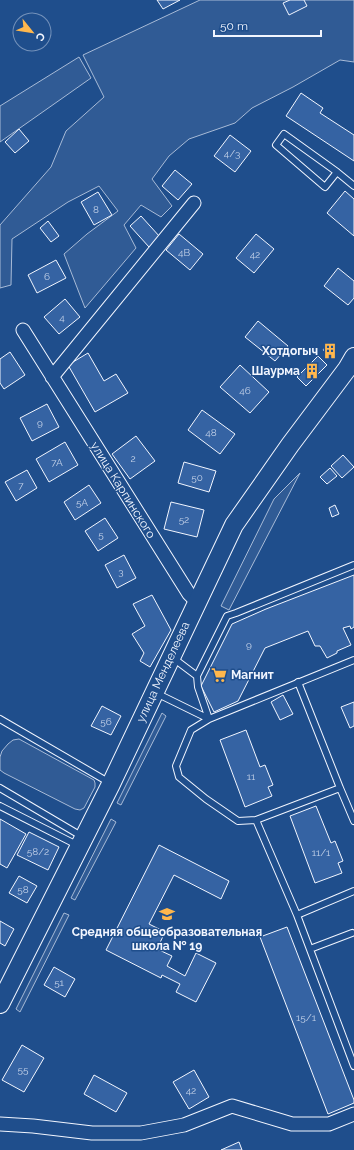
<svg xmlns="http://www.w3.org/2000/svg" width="354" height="1150" viewBox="0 0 354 1150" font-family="Raleway,sans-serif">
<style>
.built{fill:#305b95;stroke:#a8bbd7}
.building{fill:#3563a3;stroke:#f2f6ff}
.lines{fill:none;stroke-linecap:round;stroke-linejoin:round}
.service-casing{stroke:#f2f6ff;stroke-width:8}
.minor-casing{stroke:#f2f6ff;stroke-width:15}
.secondary-casing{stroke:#f2f6ff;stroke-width:20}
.service{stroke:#1f4e8c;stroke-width:6}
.minor{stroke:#1f4e8c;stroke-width:13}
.secondary{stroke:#1f4e8c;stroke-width:18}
.labels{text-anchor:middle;stroke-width:3;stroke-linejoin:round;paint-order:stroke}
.number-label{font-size:10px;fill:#c3d1e8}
.poi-label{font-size:12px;font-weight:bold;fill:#f2f6ff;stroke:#1f4e8c;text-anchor:end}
.street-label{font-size:12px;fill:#f2f6ff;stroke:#1f4e8c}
</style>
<rect width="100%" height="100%" fill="#1f4e8c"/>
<path class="built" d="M200,0H354V62L340,60L293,87L252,108L235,123L189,139L169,156L152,179L172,206L161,217L141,205L124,225L136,248L85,308L64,254L87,234L118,211L99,186L68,202L12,239L11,285L0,288V225L51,167L66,131L104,97L83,55Z
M79,57L91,78L0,142V106Z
M300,473L229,610L221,606L274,499Z
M162,713L166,716L121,805L117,803Z
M19,739L94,780L95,783V787L84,808L80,810L75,809L4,773L0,770V757L2,751L8,744L13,740Z
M111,819L116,822L75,900L71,898Z
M64,913L69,915L20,1012L16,1009Z"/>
<path class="building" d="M157,0H180L163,9Z
M290,0H304L307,6L289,15L283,3Z
M301,93L323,108L320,113L354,135V161L286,116Z
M19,129L29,141L15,153L5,142Z
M230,135L251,151L235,172L214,156Z
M175,170L192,184L178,200L162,186Z
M345,191L354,199V236L327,213Z
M98,192L112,215L94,225L81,202Z
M141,216L160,237L149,247L130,226Z
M48,221L59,236L51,242L40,228Z
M179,234L203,254L190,270L166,250Z
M256,234L274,249L254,273L236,258Z
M56,260L66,278L37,293L28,275Z
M338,268L354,281V298L348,305L324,286Z
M65,299L80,317L59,334L44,317Z
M258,321L288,346L275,361L245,337Z
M328,344L336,352L331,357L323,350Z
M10,352L25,375L4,389L0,383V359Z
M88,353L104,381L116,374L128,393L95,412L68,365Z
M318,356L327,365L306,386L297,377Z
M240,365L269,392L250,413L220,387Z
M47,404L59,427L32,441L20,418Z
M202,410L235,434L220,454L188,430Z
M136,436L155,461L130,479L112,454Z
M65,442L78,465L49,482L36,459Z
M343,455L354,467L342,478L331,466Z
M184,462L216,471L209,492L178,483Z
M330,468L337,476L327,484L320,477Z
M27,470L37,488L16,501L5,482Z
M89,485L101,503L75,520L64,502Z
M171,502L204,510L197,537L164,529Z
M335,505L339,514L332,517L329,508Z
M105,518L118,538L98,551L85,531Z
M124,555L136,578L117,588L105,565Z
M354,575V627L351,629L350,626L343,628L351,645L337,651V653L327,658L320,646H315L308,631L265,648L238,701L214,712L201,686L232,624L266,609Z
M152,595L171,630L150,667L140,661L144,653L132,634L145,626L133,604Z
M283,695L293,714L280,720L271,702Z
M354,702V726L350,728L341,707Z
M102,706L121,716L111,735L91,726Z
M246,730L260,767L265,765L273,785L268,787L272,796L245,807L220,740Z
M316,806L331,843L335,841L343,861L338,863L342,873L315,883L290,816Z
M0,819L26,834L7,868L0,864Z
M29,832L59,847L48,870L17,855Z
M159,845L229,881L221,899L174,875L149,924L165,932L157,949L172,956L167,966L185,976L196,953L216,963L196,1002L176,992L180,984L162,975L161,978L106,950Z
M19,876L37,886L27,903L9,893Z
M0,921L14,929L5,946L0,943Z
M287,927L354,1100V1103L328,1114L260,937Z
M54,967L75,979L65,997L44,985Z
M22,1045L44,1058L24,1092L2,1080Z
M194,1070L209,1097L189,1109L173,1082Z
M94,1075L127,1093L116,1112L84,1094Z
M239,1142L242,1150H221Z"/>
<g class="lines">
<defs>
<path id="service" d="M337,172L325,187L276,145L284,134L337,172L354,186
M354,565L236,613L227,616L197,676L198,687L209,719L191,730L176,766L179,777L206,799L238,821L256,820L297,915L354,1066
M173,658L197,676
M298,682L340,788L354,821
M156,693L209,719L354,660
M0,719L110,783
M0,788L83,837
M0,806L79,846
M256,820L340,788
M297,915L354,891
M310,949L352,933"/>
<path id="minor" d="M23,330L189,594L197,602
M52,377L194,203
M0,1124L33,1126L92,1133H141L184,1125L232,1106L292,1124H329L354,1114"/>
<path id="secondary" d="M0,1004L111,784L234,525L290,445L347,369L354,357"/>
</defs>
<use href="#service" class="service-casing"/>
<use href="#minor" class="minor-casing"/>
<use href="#secondary" class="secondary-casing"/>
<use href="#service" class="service"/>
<use href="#minor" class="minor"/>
<use href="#secondary" class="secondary"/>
</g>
<defs>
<symbol id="building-bare" viewBox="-9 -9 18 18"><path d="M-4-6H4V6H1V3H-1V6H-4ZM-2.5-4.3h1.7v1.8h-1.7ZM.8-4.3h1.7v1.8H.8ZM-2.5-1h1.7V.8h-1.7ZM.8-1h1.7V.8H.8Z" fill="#ffb74d" stroke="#1f4e8c" stroke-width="2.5" paint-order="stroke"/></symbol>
<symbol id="supermarket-bare" viewBox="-9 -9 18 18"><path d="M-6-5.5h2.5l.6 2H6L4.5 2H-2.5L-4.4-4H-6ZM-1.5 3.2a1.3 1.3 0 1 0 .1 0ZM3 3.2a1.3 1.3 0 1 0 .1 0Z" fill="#ffb74d" stroke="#1f4e8c" stroke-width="2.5" paint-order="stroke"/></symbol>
<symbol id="school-bare" viewBox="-9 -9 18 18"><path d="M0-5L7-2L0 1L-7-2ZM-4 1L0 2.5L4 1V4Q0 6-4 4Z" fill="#ffb74d" stroke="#1f4e8c" stroke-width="2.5" paint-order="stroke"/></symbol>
</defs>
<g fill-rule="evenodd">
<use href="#building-bare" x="319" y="340" width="22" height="22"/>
<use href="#building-bare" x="301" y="360" width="22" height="22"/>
<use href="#supermarket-bare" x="208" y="664" width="22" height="22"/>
<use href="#school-bare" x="156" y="903" width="22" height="22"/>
</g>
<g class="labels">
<g class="number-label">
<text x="232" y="157">4/3</text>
<text x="96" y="213">8</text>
<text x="184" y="256">4В</text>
<text x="255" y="258">42</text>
<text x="47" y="280">6</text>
<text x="62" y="321">4</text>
<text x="245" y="394">46</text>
<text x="40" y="426">9</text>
<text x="211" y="436">48</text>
<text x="133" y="462">2</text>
<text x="57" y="466">7А</text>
<text x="197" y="481">50</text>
<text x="21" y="489">7</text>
<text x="82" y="506">5А</text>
<text x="184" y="523">52</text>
<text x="101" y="538">5</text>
<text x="121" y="575">3</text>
<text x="249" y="648">9</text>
<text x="106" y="725">56</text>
<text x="251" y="780">11</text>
<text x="38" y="855">58/2</text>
<text x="321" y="856">11/1</text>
<text x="23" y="893">58</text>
<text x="59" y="986">51</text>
<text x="306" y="1021">15/1</text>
<text x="23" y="1073">55</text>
<text x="191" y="1094">42</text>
</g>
<g class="poi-label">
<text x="318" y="355">Хотдогыч</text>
<text x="300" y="375">Шаурма</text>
<text x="231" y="679" text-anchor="start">Магнит</text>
<text x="167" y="936" text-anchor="middle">Средняя общеобразовательная<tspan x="167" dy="14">школа № 19</tspan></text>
</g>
<g class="street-label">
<text transform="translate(123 490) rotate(58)" y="4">улица Карпинского</text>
<text transform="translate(163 672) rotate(-65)" y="4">улица Менделеева</text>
</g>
</g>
<g transform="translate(32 32) rotate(120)"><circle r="19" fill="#1f4e8c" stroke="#7391ba"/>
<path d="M0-3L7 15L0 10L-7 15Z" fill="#ffb74d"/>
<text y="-6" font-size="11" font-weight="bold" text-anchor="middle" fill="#f2f6ff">С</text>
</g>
<path d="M214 30v6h107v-6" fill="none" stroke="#f2f6ff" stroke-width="2"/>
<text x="220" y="30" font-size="12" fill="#f2f6ff" stroke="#1f4e8c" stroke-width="3" paint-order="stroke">50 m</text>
</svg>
